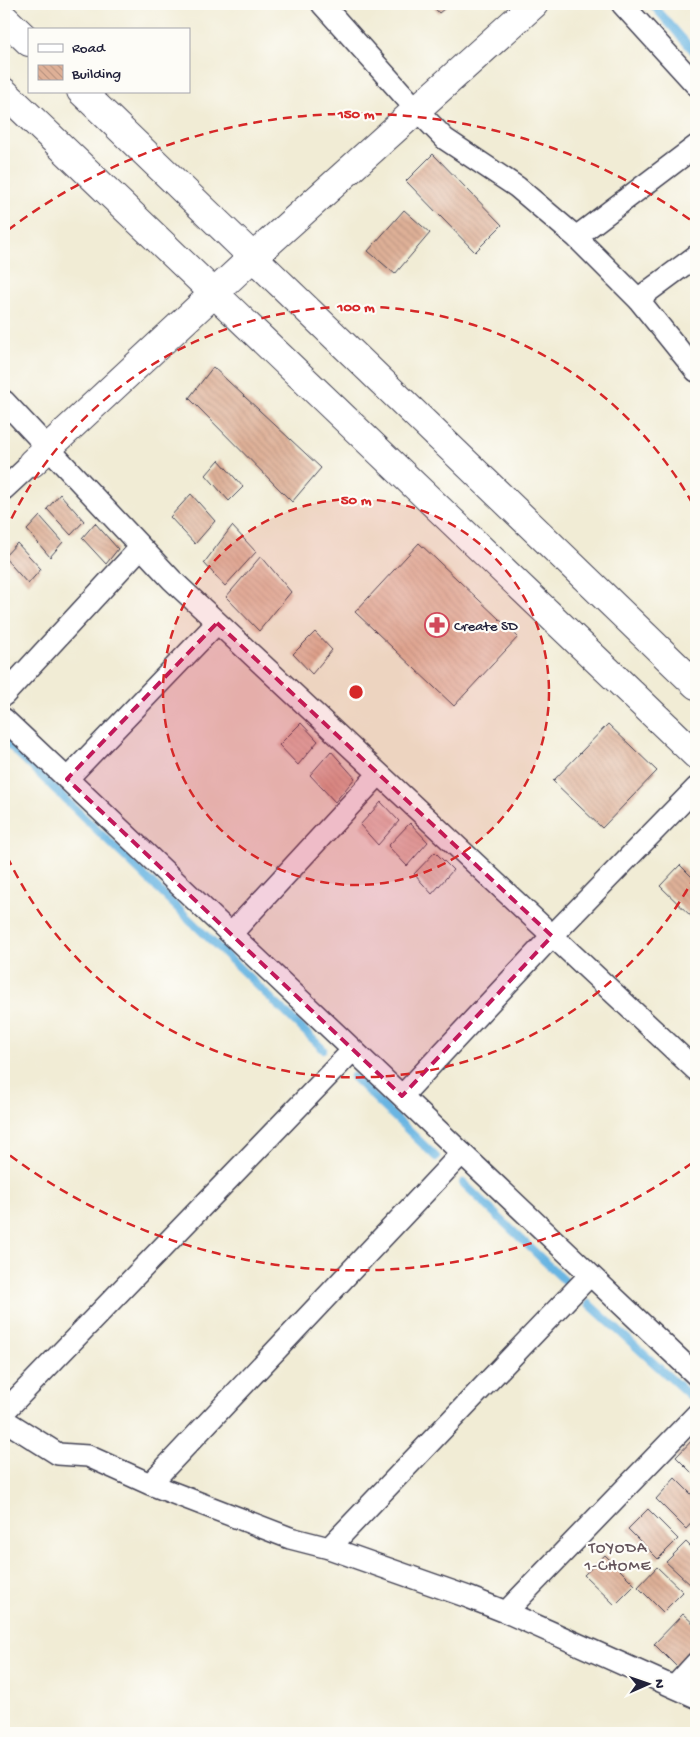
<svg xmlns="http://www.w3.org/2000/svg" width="700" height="1737" viewBox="0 0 700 1737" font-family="'Gochi Hand',sans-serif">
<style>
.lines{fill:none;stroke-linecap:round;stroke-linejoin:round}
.stream{stroke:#69b5e2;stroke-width:8}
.building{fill:url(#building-back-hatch)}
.street-casing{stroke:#414052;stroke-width:24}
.secondary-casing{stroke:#414052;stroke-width:30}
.street{stroke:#fff;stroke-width:21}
.secondary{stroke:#fff;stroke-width:28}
.marked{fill:#c2185b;fill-opacity:0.2;stroke:#c2185b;stroke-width:4;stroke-dasharray:10 6;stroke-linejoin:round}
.ring{fill:none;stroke:#d62828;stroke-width:2.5;stroke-dasharray:9 6}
.labels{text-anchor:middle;stroke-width:4.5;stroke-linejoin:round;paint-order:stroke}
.poi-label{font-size:15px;fill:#22223b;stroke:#fdfcf7;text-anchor:start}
.neighbourhood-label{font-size:16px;letter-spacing:1px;fill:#64545b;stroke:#fdfcf7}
.centre{fill:#d62828;stroke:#fdfcf7;stroke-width:2.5}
.ring-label{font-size:15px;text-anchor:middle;font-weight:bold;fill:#d62828;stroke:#fdfcf7;stroke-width:4.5;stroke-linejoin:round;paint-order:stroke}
</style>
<defs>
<pattern id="building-back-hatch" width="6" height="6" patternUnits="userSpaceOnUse" patternTransform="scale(1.25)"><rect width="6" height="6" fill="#deb097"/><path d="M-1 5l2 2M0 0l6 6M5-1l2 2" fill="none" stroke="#be9783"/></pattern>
</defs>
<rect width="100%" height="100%" fill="#fdfcf7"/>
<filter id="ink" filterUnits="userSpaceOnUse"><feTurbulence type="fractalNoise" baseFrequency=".02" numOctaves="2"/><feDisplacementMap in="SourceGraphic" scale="10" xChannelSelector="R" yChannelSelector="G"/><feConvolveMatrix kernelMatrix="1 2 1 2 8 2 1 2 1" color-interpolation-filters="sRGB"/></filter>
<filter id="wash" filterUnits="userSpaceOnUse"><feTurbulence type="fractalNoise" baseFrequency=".0096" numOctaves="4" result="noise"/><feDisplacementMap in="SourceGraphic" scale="20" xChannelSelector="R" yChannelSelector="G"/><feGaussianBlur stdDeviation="1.12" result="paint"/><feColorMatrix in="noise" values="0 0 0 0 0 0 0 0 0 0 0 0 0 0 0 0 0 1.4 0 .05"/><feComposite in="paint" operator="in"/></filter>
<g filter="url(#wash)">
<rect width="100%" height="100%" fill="#f1ecd5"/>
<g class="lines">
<path class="stream" d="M652,4L696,54
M4,740L323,1049
M353,1077L436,1157
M463,1183L566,1282
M589,1304L689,1395"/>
</g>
<g id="blocks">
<path class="building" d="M431,4H450L439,13Z
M433,154L502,225L475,252L406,181Z
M404,210L430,233L395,274L368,251Z
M213,367L321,468L292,502L189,398Z
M219,460L243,487L229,501L206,475Z
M60,494L84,521L71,535L47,509Z
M191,494L215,521L195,544L170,517Z
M40,516L63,542L50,557L27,530Z
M95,523L118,549L106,564L82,538Z
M232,526L256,552L225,586L204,563Z
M17,543L41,569L28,584L4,557Z
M419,543L518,637L454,706L355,612Z
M261,556L291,592L259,631L226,597Z
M315,632L332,650L312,674L293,654Z
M301,723L318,741L298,765L279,745Z
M608,724L657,771L602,828L553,781Z
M331,751L355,778L335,802L310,775Z
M381,802L399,821L378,845L360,825Z
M410,823L428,842L407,866L388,846Z
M435,852L453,870L432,894L414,874Z
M680,865L696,881V921L660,886Z
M696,1436V1477L676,1457Z
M675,1478L696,1499V1518L686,1529L656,1499Z
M648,1509L678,1539L658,1559L628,1529Z
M686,1542L696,1552V1582L692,1586L666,1562Z
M605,1555L635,1585L615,1605L584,1575Z
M657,1567L683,1592L663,1612L638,1587Z
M683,1614L696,1626V1648L678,1668L654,1644Z"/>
</g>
</g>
<g filter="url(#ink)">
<use href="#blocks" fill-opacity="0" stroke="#414052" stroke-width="1"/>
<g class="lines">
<defs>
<path id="street" d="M322,4L416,109L445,139L517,187L576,237L638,299L696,371
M622,4L696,85
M576,237L696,146
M638,299L696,256
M4,401L172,580L696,1070
M4,489L32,463
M4,695L141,547
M4,719L696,1375
M67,779L217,623
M231,934L379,774
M402,1096L552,936L696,788
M4,1412L353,1050
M4,1420L58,1454L88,1456L150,1484L290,1538L329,1548L468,1597L506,1612L696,1697
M150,1484L462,1153
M329,1548L590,1275
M506,1612L696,1415
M674,1687L696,1663"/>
<path id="secondary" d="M4,18L29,42
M81,91L696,685
M4,92L696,755
M32,463L253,257L534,4"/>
</defs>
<use href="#street" class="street-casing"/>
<use href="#secondary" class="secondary-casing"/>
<use href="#street" class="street"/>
<use href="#secondary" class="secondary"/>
</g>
</g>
<path class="marked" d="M217,623L552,936L402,1096L67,779Z"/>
<circle cx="356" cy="692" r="193" fill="#d62828" fill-opacity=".12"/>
<g class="ring">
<circle cx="356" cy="692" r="193"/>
<path d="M695 876A386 386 0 0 1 5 852M5 532A386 386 0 0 1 695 508"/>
<path d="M692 1163A579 579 0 0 1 8 1154M8 230A579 579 0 0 1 692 221"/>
</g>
<defs>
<symbol id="pharmacy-ring" viewBox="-11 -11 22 22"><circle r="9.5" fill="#fdfcf7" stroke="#d1495b" stroke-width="1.5"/><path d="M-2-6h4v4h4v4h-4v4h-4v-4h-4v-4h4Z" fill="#d1495b"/></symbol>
</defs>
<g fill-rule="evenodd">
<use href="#pharmacy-ring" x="423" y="611" width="28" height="28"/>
</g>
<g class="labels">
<g class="poi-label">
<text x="454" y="630">Create SD</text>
</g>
<g class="neighbourhood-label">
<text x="618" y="1552">TOYODA<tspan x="618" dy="18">1-CHOME</tspan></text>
</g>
</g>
<circle cx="356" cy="692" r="8" class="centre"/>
<g class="ring-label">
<text x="356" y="118">150 m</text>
<text x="356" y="311">100 m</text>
<text x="356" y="504">50 m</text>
</g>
<rect width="700" height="1737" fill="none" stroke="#fdfcf7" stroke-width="20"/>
<rect x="28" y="28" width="162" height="65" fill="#fdfcf7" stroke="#a5a5ac"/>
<rect x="38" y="44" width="25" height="8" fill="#ffffff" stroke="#a5a5ac"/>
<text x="72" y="52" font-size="15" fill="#22223b">Road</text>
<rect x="38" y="65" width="25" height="15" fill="url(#building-back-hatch)" stroke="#a5a5ac"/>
<text x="72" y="78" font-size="15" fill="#22223b">Building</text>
<g transform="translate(648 1684) rotate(88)" stroke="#fdfcf7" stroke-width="4" paint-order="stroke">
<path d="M0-4L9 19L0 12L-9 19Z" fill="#22223b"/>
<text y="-8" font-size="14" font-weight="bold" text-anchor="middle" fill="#22223b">N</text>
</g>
</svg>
